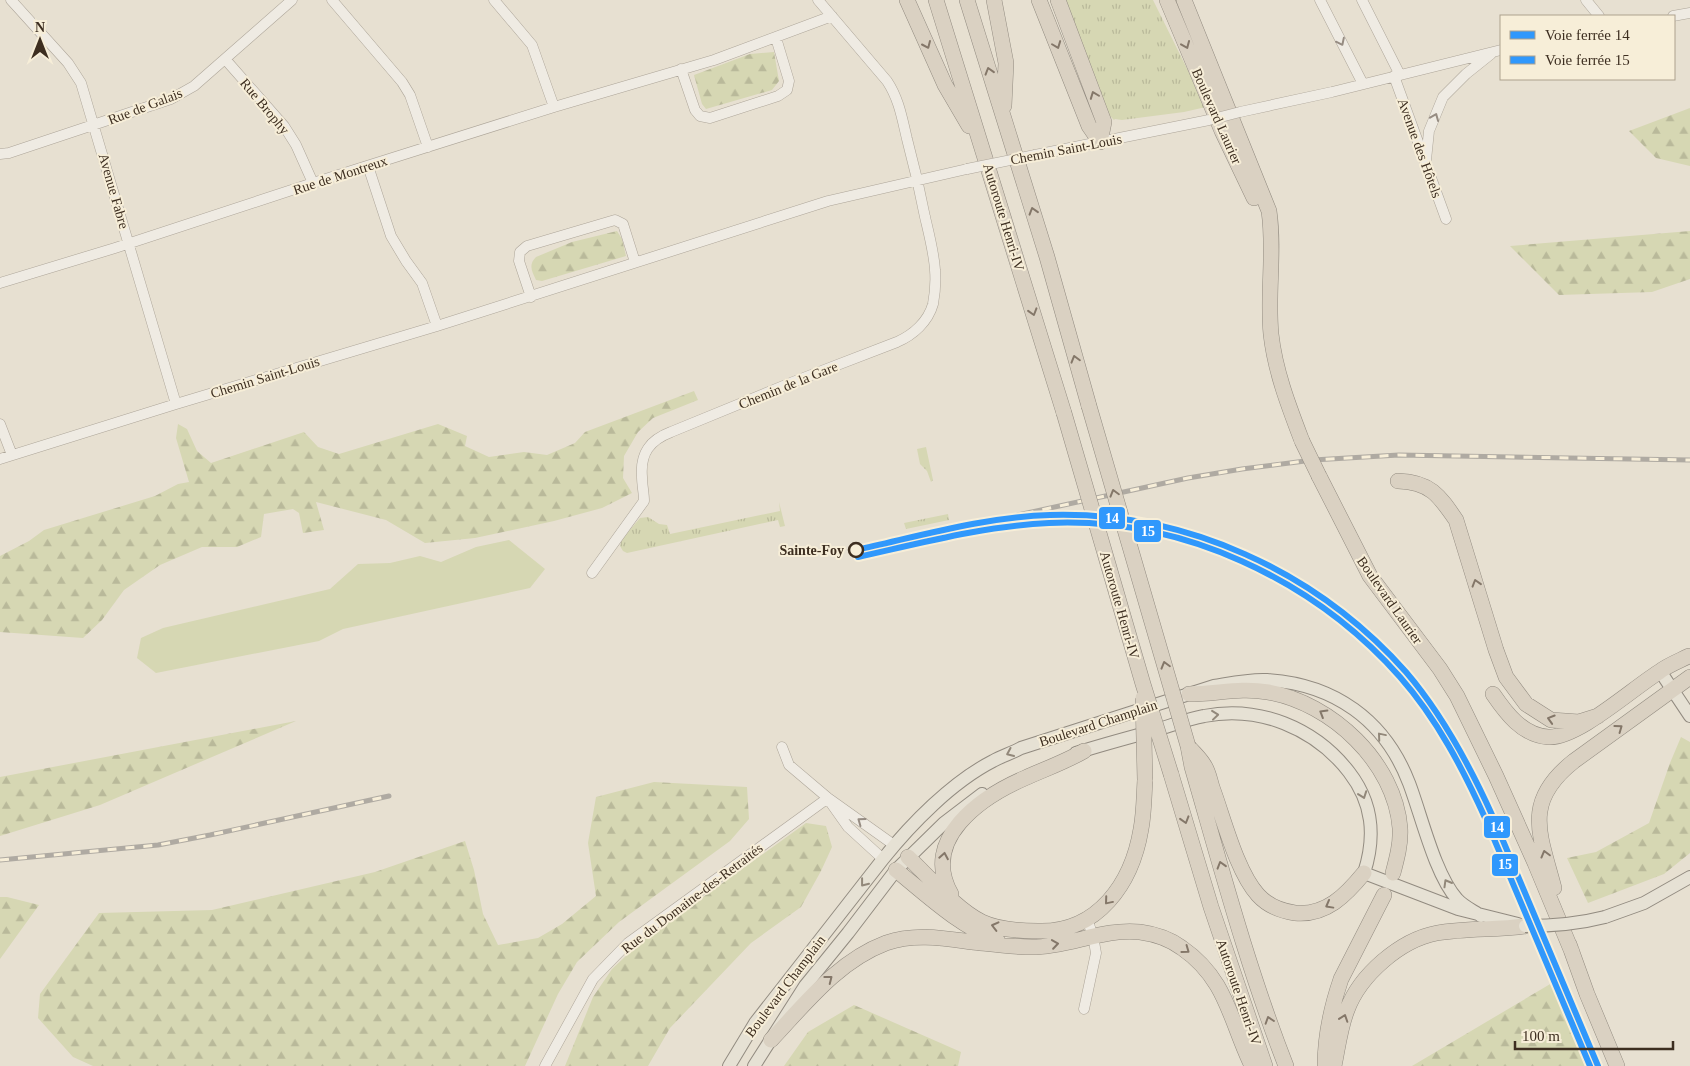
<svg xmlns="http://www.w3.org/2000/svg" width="1690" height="1066" viewBox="0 0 1690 1066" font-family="Georgia,serif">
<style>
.grass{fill:url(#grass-tufts)}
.forest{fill:url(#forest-firs)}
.park{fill:#d6d7b3}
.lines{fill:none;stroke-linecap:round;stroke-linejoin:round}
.minor-casing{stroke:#ada599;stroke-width:11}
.major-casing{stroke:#928b80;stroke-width:14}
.highway-casing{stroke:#928b80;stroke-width:16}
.minor{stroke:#efebe3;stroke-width:10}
.major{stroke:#e6e1d4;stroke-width:12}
.highway{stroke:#dad1c2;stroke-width:15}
.rail-casing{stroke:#afaaa2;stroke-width:5}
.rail{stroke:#f7eed8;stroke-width:3;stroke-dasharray:9;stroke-linecap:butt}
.minor-bridge-casing{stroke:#ada599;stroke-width:11;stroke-linecap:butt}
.major-bridge-casing{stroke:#928b80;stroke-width:14;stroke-linecap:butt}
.highway-bridge-casing{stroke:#928b80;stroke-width:16;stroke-linecap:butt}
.minor-bridge{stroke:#efebe3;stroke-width:10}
.major-bridge{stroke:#e6e1d4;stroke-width:12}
.highway-bridge{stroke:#dad1c2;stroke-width:15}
.rail-1-casing{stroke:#f7eed8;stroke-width:10}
.rail-2-casing{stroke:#f7eed8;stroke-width:10}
.rail-1{stroke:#3098fc;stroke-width:6}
.rail-2{stroke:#3098fc;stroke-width:6}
.oneway{stroke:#968c82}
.oneway2{stroke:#847769}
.oneway3{stroke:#92887a}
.stop-dot{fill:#f7eed8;stroke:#3d2e20;stroke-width:2.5}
.labels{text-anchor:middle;stroke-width:4;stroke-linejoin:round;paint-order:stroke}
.street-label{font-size:14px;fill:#3d2e20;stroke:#f7eed8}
.stop-label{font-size:14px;font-weight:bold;fill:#3d2e20;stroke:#f7eed8;text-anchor:end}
.line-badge{stroke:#f7eed8;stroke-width:2}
.badge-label{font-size:14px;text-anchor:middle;font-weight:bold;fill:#fff}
</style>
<defs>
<pattern id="grass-tufts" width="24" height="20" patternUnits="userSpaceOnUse" patternTransform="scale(1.25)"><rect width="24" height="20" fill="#d6d7b3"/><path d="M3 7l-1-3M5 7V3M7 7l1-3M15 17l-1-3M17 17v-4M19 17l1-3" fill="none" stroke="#b9b99a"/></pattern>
<pattern id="forest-firs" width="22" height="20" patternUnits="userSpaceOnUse" patternTransform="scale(1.25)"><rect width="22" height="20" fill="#d6d7b3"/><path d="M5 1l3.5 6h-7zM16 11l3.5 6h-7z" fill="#b9b99a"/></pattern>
</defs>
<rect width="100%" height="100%" fill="#e7e0d1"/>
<path class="grass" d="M1063,0H1153L1206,107L1184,112L1122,120L1115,119L1114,120L1108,114Z
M926,447L933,480L931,482L927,471L920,464L917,449Z
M779,502L785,526L780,527L778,520L627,553L623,551L620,546L622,539L640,518L648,517L659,524L667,525L670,534L780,511Z
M948,514L949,520L906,529L904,523Z"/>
<path class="forest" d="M774,52L779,81L772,90L706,109L702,104L694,75L750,54Z
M1690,108V166L1656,158L1629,131Z
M617,231L622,239L626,256L542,281L536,280C532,271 528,265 536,257L572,242Z
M1690,231V279L1652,292L1559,295L1510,246Z
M694,391L698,400L653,418L638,432L624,456L623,478L632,493L602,508L554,521L475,538L425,543L386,520L316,502L324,530L303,533L299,513L293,509L264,514L261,537L237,547H202L160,565L124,590L102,620L83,638L0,632V556L29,541L44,530L155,496L178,484L189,482L176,438L178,424L187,429L197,451L211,463L304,432L318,447L339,454L438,424L467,436L465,446L489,457L524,452L547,455L575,443L585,432Z
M296,721L100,805L0,836V777Z
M1681,737L1690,742V853L1664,874L1588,903L1567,858L1596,852L1649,823L1670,763Z
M654,782L747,787L749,819L730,841L619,922L577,962L558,994L525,1066H93L73,1057L38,1018L40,994L99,913L212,910L375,872L465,841L474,870L483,914L498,945L538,938L562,924L596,896L588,843L596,797Z
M806,823L826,826L832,847L821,871L801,907L751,943L670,1028L648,1066H565L593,997L612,969L642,941Z
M0,897H7L39,905L0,959Z
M1557,980L1592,1066H1412Z
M854,1005L961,1052L958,1066H784L808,1032Z"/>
<path class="park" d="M509,540L545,569L530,588L343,629L319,641L156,673L137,658L141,638L163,628L330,589L358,564L390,563L420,556L441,562L476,547Z"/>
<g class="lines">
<defs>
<path id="minor" d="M11,0L68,63L81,83L176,404
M332,0L402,82L410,95L428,147
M494,0L532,45L554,107
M1320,0L1363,84
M1362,0L1400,75
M1586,0L1599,16
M1673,16L1690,13
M225,59L284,126L296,145L313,183
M681,69L695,110L700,116L710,118L778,96L787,90L789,81L776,38
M1394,76L1446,219
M1240,112L1332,92L1501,50
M0,154L9,153L171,99L194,86L292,0
M1035,155L1209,120
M1426,160L1429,131L1443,97L1466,74L1491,54
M368,166L391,236L406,261L422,283L437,326
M0,283L115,248L313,183L554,107L714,60L832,16
M531,297L519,261L520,252L527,246L615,220L623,224L635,262
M0,424L12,455
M0,459L176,404L437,326L828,201L967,169
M592,573L644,501C644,493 642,485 642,477C640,453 650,440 671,432L793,382L897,342C913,335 928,322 933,304C935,293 936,282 935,270C934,253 929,234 925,217C920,191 914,165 907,139C902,118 899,99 887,81L818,0
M782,747L789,765L828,798L894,845
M831,803L848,827L883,859
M1084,1009L1096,953L1093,936L1087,919
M545,1066L593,979L628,943L828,798"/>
<path id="major" d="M1660,671L1690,716
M1076,753C1101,745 1127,738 1153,731C1170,726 1187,719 1204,716C1259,705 1315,728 1349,772C1373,803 1376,836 1364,873L1458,909L1518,924
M1605,917L1644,903L1690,877
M729,1066L755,1023L883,859C911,824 952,782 993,761C1002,756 1012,753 1021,748L1214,686C1232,683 1250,679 1267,680C1334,684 1385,720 1409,783C1421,814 1435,875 1457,899C1463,906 1474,911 1481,916
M754,1066L805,986L848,933L896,870L944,823L982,794"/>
<path id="highway" d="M907,0L945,85L969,126
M936,0L1064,413
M967,0L1047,257L1089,406
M994,0L1006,63L1004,106
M1039,0L1089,126L1100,142
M1058,0L1104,122L1100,142
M1167,0L1222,131L1254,198
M1184,0L1269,211C1275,252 1267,293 1271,334C1275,371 1289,407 1302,441
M1319,476L1370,576L1440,669L1457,696L1496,776L1535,863L1572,952
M1398,481C1430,482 1439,495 1456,520L1496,650L1506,677L1526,704L1551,720L1579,722L1598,716
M1189,694C1218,694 1239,687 1268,692C1332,703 1395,763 1400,828C1401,843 1397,858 1393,873
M1493,694C1506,713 1522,735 1548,737C1577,739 1633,688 1659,672C1668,665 1679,661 1689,656
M1188,746L1192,767C1221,867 1248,969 1286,1066
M1189,747C1194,753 1200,758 1204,765C1209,772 1210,782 1213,790C1224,820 1237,872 1258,895C1268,906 1281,911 1295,913C1326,916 1346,895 1364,873
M1171,774L1211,907L1265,1066
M908,857C929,877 957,910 982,922C999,930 1020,931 1038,931C1098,933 1132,883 1141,829C1144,814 1144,796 1145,780
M896,870C928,896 958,925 997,940
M1554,888C1540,834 1522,802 1574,761L1690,677
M951,894C920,839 981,797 1025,778C1045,769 1065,762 1084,751
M1569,944L1587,994L1617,1066
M771,1040C805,1004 838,961 886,943C914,933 943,938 972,942C991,944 1012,947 1032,947C1069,947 1103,928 1140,932C1155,934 1170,939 1182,948C1227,979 1230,1021 1252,1066
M1325,1066C1325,1036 1331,1008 1341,979L1384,895
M1334,1066C1338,1047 1340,1028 1347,1010C1360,975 1400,940 1437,933C1466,928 1496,930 1525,926"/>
</defs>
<use href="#minor" class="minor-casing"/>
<use href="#major" class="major-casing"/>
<use href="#highway" class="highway-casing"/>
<use href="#minor" class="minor"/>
<use href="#major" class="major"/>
<use href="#highway" class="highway"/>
<defs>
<path id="rail" d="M972,525L1188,478L1242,469L1313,460L1399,455L1690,460
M0,860L158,845L210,835L389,796"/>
</defs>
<use href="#rail" class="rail-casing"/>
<use href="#rail" class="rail"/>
<defs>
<path id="minor-bridge" d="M1209,120L1240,112
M967,169L1035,155"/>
<path id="major-bridge" d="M1525,926C1552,926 1578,924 1605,917"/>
<path id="highway-bridge" d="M1089,406L1188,746
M1064,413L1143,684L1171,774
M1302,441L1319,476
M1143,698L1145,780"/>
</defs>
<use href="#minor-bridge" class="minor-bridge-casing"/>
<use href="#major-bridge" class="major-bridge-casing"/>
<use href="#highway-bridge" class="highway-bridge-casing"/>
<use href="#minor-bridge" class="minor-bridge"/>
<use href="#major-bridge" class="major-bridge"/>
<use href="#highway-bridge" class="highway-bridge"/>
<defs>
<path id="rail-1" d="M856,550C920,536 984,517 1050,515C1185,511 1316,571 1406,672C1443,715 1470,766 1493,817L1598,1066"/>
<path id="rail-2" d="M858,557C921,543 984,526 1049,523C1181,517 1313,579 1400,677C1437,719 1463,769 1486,820L1590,1066"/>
</defs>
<use href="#rail-1" class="rail-1-casing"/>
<use href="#rail-2" class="rail-2-casing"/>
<use href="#rail-1" class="rail-1"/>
<use href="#rail-2" class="rail-2"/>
</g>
<defs><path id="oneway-chevron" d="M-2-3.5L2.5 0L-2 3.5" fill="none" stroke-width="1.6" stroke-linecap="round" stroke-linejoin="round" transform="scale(1.25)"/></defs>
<g class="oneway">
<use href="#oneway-chevron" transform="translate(1341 42) rotate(64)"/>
<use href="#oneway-chevron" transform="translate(1435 117) rotate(-68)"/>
<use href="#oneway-chevron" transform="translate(861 821) rotate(-144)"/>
</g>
<g class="oneway2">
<use href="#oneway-chevron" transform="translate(927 45) rotate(66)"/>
<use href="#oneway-chevron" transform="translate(1057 45) rotate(69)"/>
<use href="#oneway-chevron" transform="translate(1186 45) rotate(67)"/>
<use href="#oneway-chevron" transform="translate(989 71) rotate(-107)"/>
<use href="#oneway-chevron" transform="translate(1094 95) rotate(-111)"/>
<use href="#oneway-chevron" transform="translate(1033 211) rotate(-107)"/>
<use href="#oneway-chevron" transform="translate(1033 312) rotate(73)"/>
<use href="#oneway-chevron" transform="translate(1075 359) rotate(-106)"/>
<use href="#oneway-chevron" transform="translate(1114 493) rotate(-106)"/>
<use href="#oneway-chevron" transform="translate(1476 583) rotate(-107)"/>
<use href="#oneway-chevron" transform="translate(1165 665) rotate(-106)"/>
<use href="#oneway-chevron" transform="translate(1323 713) rotate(-149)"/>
<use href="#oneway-chevron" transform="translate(1551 719) rotate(-163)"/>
<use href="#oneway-chevron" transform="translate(1619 728) rotate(-36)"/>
<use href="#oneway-chevron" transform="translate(1185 820) rotate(73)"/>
<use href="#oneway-chevron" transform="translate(1545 854) rotate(-105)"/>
<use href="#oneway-chevron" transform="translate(944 856) rotate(-80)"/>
<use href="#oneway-chevron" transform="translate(1221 865) rotate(-107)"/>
<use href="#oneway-chevron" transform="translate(1108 901) rotate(130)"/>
<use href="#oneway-chevron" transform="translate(1329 905) rotate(151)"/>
<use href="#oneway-chevron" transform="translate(995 926) rotate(-166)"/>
<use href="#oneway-chevron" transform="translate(1055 944) rotate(-8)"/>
<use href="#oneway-chevron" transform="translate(1186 950) rotate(36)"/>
<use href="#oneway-chevron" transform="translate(829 979) rotate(-38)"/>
<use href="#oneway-chevron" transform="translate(1344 1018) rotate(-71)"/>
<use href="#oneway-chevron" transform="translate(1269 1020) rotate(-108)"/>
</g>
<g class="oneway3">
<use href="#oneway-chevron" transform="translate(1215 715) rotate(-6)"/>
<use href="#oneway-chevron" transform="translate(1381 736) rotate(-130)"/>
<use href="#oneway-chevron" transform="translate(1010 753) rotate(156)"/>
<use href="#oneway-chevron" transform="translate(1363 795) rotate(70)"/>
<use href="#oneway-chevron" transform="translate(864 883) rotate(128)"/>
<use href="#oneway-chevron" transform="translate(1447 883) rotate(-120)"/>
</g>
<circle class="stop-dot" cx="856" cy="550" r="7"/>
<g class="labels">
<g class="street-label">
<text transform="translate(145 106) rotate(-21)" y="5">Rue de Galais</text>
<text transform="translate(265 106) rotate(50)" y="5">Rue Brophy</text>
<text transform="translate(1217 116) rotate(66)" y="5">Boulevard Laurier</text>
<text transform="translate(1420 148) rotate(70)" y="5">Avenue des Hôtels</text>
<text transform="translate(1066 149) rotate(-11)" y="5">Chemin Saint-Louis</text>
<text transform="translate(340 175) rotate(-18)" y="5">Rue de Montreux</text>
<text transform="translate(114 191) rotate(74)" y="5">Avenue Fabre</text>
<text transform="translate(1004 217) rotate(73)" y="5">Autoroute Henri-IV</text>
<text transform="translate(265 377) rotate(-17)" y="5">Chemin Saint-Louis</text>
<text transform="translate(788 385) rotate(-22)" y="5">Chemin de la Gare</text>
<text transform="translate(1390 600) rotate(55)" y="5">Boulevard Laurier</text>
<text transform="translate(1120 605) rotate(74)" y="5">Autoroute Henri-IV</text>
<text transform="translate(1098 723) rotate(-18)" y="5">Boulevard Champlain</text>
<text transform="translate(692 898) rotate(-37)" y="5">Rue du Domaine-des-Retraités</text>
<text transform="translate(785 986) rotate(-53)" y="5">Boulevard Champlain</text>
<text transform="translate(1239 992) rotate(71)" y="5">Autoroute Henri-IV</text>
</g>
<g class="stop-label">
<text x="844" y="555">Sainte-Foy</text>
</g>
</g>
<g class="line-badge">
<rect x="1098" y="506" width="28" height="24" rx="5" fill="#3098fc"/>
<rect x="1133" y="519" width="29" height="24" rx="5" fill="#3098fc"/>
<rect x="1483" y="815" width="28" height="24" rx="5" fill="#3098fc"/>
<rect x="1491" y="853" width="28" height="24" rx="5" fill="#3098fc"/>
</g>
<g class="badge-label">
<text x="1112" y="523">14</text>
<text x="1148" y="536">15</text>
<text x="1497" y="832">14</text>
<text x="1505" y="869">15</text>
</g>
<rect x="1500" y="15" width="175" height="65" fill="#f7eed8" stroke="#ada18e"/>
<rect x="1510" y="31" width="25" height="8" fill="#3098fc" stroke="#ada18e"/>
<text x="1545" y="40" font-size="15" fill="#3d2e20">Voie ferrée 14</text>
<rect x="1510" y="56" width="25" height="8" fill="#3098fc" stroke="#ada18e"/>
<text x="1545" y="65" font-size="15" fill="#3d2e20">Voie ferrée 15</text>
<g transform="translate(40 40)" stroke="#f7eed8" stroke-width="4" paint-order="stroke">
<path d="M0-4L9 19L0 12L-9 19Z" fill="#3d2e20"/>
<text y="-8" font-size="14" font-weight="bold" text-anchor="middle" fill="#3d2e20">N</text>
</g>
<path d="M1515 1041v8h158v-8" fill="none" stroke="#3d2e20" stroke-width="2.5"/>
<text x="1522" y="1041" font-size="15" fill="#3d2e20" stroke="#f7eed8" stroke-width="4" paint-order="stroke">100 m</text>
</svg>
